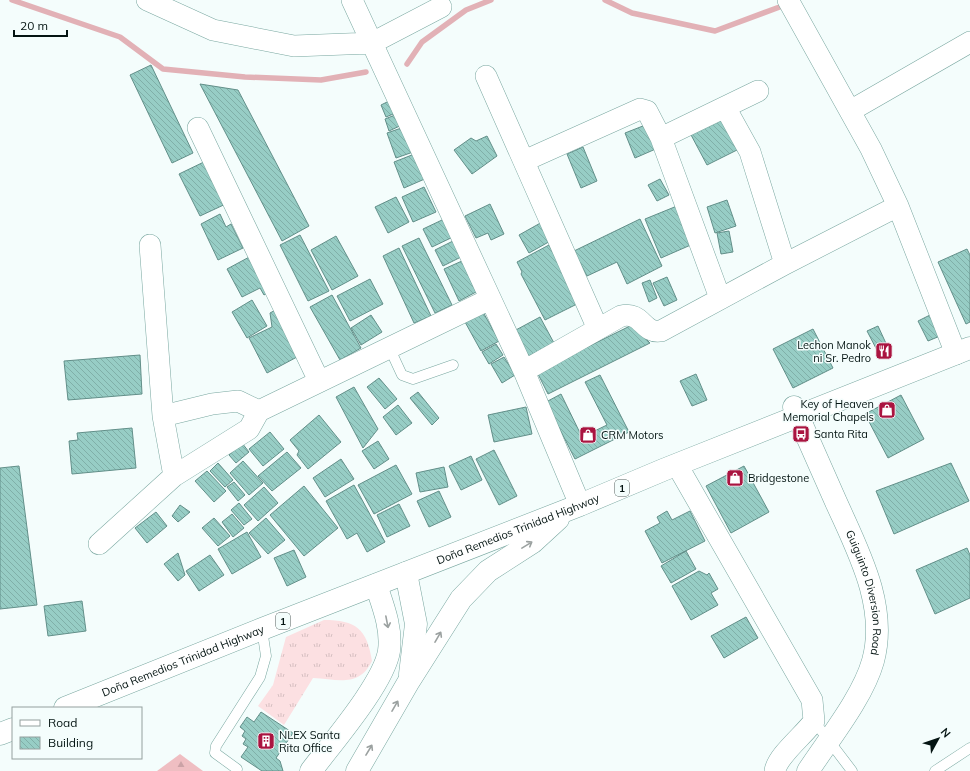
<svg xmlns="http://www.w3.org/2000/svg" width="970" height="771" viewBox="0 0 970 771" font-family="Mulish,sans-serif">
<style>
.grass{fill:url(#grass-tufts)}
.forest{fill:url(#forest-firs)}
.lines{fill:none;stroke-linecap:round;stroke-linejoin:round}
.stream{stroke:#e2b1b6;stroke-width:5.5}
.building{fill:url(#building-back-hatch);stroke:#628f89}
.lane-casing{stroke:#79a7a0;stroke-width:11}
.street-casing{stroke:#79a7a0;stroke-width:22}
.primary-casing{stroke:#79a7a0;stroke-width:23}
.highway-casing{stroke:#79a7a0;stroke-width:23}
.lane{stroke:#fff;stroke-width:10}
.street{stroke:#fff;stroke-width:21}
.primary{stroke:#fff;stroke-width:22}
.highway{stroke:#fff;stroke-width:22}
.oneway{stroke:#9ba1a0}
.labels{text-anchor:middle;stroke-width:3;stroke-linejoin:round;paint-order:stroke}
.shield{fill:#f4fdfc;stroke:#4c5a58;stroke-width:1}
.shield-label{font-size:10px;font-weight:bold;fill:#041412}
.poi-label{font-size:11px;fill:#041412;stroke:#f4fdfc;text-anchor:start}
.street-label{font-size:11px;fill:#041412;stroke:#f4fdfc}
</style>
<defs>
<pattern id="grass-tufts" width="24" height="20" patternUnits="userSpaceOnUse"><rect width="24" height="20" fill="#fce0e2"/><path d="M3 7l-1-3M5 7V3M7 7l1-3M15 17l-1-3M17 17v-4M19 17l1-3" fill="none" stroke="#d6bfc1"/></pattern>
<pattern id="forest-firs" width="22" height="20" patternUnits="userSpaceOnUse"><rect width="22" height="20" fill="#efbec2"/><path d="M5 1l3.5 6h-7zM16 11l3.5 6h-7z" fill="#cba2a6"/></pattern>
<pattern id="building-back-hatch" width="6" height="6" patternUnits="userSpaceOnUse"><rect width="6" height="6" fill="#97cdc5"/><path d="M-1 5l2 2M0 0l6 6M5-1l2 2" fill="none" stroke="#80afa8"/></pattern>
</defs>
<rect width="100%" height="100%" fill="#f4fdfc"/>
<path class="grass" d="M324,620C356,620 367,629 372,661C359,688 337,679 313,678L284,725L258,706L273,685L286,637Z"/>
<path class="forest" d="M180,754L203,771H157Z"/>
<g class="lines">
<path class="stream" d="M12,0L120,37L163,69L245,77L321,80L366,72
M605,0L632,13L715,31L785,5
M407,64L422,42L466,10L491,0"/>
</g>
<path class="building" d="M151,65L193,153L172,163L130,75Z
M200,84L238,90L309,226L282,241Z
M393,99L398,112L386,117L381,105Z
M400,113L404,124L389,131L385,119Z
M726,114L743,147L707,165L690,133Z
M648,124L658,148L635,158L625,133Z
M407,126L416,151L396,158L387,133Z
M487,136L497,156L472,174L454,150L471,138L476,141Z
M583,147L597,181L581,188L567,154Z
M417,153L427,178L404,188L394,162Z
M208,160L230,202L200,216L179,174Z
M660,179L669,195L657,201L648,185Z
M424,187L436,212L413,222L402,197Z
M396,197L409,222L388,233L375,207Z
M727,200L736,226L715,233L707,207Z
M490,204L504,234L491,240L488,233L476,238L465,216Z
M677,206L693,244L661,258L645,219Z
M220,214L226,227L231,224L243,248L218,260L201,224Z
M640,219L662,266L627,284L617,262L587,276L574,251Z
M442,220L455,236L432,247L423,229Z
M544,221L554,239L529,253L519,235Z
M729,231L733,252L721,254L717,233Z
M300,235L329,291L308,301L280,245Z
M336,236L358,276L332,290L311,250Z
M419,238L452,305L435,313L402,246Z
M453,241L461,257L443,266L435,250Z
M549,245L579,303L545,320L521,274L522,272L517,262Z
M399,248L431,316L414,323L383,256Z
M967,249L970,255V322L966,324L938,262Z
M253,255L272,290L264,295L260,288L242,297L227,269Z
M462,261L476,292L459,301L444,269Z
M667,277L677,300L664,306L653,283Z
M370,279L383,304L350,321L337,296Z
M650,280L657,298L649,302L642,283Z
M332,295L361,348L340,360L310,307Z
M252,300L267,326L247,338L232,312Z
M281,307L297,357L267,373L249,338L272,327L270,313Z
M483,312L499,341L481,351L465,322Z
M371,315L382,332L361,345L351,328Z
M930,315L940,336L928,341L918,321Z
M540,317L554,343L527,357L514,331Z
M632,325L650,343L548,394L537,372Z
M878,326L890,352L880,356L867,331Z
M813,329L833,368L793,388L773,349Z
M496,344L503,355L489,364L482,352Z
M140,355L142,394L68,400L64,361Z
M504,357L515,375L502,383L491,364Z
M696,374L707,400L692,406L680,381Z
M600,375L629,432L575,459L546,402L561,394L582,437L607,425L585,382Z
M379,378L397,399L385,409L367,387Z
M354,387L378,429L363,448L336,397Z
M418,392L439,418L432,425L410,398Z
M901,395L924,439L888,458L865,414Z
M398,405L412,423L396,435L383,417Z
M526,407L532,434L494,442L488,415Z
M319,415L341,442L308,469L297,455L299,451L290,440Z
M132,428L136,468L72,474L69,441L78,440L77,433Z
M270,432L284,449L263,466L249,449Z
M378,441L389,459L374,469L362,451Z
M242,443L249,452L236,463L229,455Z
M494,450L517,496L499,505L476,459Z
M287,452L301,468L272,491L258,476Z
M471,456L482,480L461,490L449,466Z
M341,459L354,479L325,497L313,478Z
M243,461L263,483L249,495L230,473Z
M218,463L233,480L225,487L210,471Z
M951,463L969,501L894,534L876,491Z
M396,465L412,494L374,514L358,485Z
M19,466L37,605L0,609V468Z
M744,466L769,512L731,533L706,486Z
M444,467L448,487L420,492L416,473Z
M207,471L226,491L214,502L195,481Z
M234,482L245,495L238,501L227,487Z
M354,485L385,542L367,552L357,533L347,539L326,501Z
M304,486L338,528L304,556L270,515Z
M264,487L278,503L258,521L244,505Z
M439,491L451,517L429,527L417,501Z
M239,503L252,519L244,525L231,510Z
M399,504L410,526L387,537L377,515Z
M180,505L190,512L178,522L172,516Z
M667,511L672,520L690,511L705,541L662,563L645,531L660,523L657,517Z
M156,512L167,526L147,543L135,528Z
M232,514L244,528L233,537L222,522Z
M214,518L230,536L218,546L202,528Z
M266,518L285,540L268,554L249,533Z
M247,532L261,557L232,574L218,549Z
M967,548L970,555V598L935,614L916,570Z
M294,550L306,577L287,586L274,558Z
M686,551L696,569L671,583L661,566Z
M178,553L185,575L178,581L164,564Z
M210,555L224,575L199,591L186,571Z
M699,571L707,575L709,573L718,589L711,593L718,605L691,620L672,586Z
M82,601L86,631L48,636L44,606Z
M746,617L758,638L724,658L711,636Z
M261,712L293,733L276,758L280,761L283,771H262L241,757L248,747L243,744L246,739L242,736L245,731L240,727L247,717L254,722Z"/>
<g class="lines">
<defs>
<path id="lane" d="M389,347L402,375L413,379L453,365
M814,721L852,771
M237,769L215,753L216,746L260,677L266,656L262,629
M935,771L970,748"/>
<path id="street" d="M147,0L213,30L294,46L372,43L441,7
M352,0L524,371L580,505
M788,0L871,149L898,206L956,354
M486,76L598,329
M725,107L750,152L785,264
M850,111L970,42
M198,128L319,381
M661,138L758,91
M524,161L640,109L647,111L661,138L720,298
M150,245L163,416L174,476
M524,371L621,316C643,311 642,334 661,331L785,264L898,206
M163,416L212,404L238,401L259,411
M677,465L812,700L814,721C804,735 777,756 775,771
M99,544L174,476L249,429L259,411L490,299"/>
<g id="primary">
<path id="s1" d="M794,407C808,439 822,470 836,502C858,551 888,606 873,661C863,697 829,739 808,771"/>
</g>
<g id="highway">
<path d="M406,573L416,624L410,674"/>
<path id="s2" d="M65,708L262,629L580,505L663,470L970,348"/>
<path d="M0,734L13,729"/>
<path d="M311,771C332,743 384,683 389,651C392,628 383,606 376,585"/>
<path d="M357,771L409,681L461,599L488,571L533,542L558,519"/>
</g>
</defs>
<use href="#lane" class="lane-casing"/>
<use href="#street" class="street-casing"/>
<use href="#primary" class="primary-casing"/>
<use href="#highway" class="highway-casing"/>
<use href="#lane" class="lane"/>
<use href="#street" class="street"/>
<use href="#primary" class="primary"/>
<use href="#highway" class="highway"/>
</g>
<defs><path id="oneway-shaft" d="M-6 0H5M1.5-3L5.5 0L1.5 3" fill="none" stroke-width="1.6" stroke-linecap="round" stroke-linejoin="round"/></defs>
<g class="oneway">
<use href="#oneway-shaft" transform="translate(527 545) rotate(-31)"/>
<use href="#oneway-shaft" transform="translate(387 622) rotate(79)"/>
<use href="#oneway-shaft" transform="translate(438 637) rotate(-60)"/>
<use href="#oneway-shaft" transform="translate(395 706) rotate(-60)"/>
<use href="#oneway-shaft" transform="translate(369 750) rotate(-59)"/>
</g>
<defs>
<symbol id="restaurant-square" viewBox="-11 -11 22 22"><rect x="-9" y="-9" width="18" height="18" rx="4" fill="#aa1440" stroke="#f4fdfc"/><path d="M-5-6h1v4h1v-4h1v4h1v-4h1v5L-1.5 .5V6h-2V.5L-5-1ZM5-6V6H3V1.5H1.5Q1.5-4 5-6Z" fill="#fff"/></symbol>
<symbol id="shop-square" viewBox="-11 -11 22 22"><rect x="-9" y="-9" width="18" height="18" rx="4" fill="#aa1440" stroke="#f4fdfc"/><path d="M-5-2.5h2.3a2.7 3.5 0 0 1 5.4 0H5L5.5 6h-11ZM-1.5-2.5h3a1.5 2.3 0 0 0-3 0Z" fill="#fff"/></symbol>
<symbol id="bus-square" viewBox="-11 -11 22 22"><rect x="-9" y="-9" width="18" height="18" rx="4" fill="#aa1440" stroke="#f4fdfc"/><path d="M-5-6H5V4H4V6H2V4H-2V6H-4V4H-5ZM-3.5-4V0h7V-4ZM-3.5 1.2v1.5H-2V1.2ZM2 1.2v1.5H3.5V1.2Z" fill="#fff"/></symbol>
<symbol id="building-square" viewBox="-11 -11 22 22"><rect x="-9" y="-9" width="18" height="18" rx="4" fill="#aa1440" stroke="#f4fdfc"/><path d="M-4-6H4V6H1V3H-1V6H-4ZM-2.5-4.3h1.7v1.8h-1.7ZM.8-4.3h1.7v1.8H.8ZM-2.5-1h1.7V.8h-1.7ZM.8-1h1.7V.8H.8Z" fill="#fff"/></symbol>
</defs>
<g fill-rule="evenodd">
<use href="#restaurant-square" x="874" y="341" width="20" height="20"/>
<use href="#shop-square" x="877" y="400" width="20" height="20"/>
<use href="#bus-square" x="791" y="424" width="20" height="20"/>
<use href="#shop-square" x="578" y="425" width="20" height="20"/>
<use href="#shop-square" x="725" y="468" width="20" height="20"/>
<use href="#building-square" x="256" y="731" width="20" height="20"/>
</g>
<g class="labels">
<g class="shield">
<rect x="615" y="480" width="14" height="16" rx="3"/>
<rect x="276" y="613" width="14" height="16" rx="3"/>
</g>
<g class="shield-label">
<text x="622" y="492">1</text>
<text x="283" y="625">1</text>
</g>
<g class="poi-label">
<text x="871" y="349" text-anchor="end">Lechon Manok<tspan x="871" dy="13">ni Sr. Pedro</tspan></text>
<text x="874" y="408" text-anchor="end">Key of Heaven<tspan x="874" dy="13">Memorial Chapels</tspan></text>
<text x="814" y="438">Santa Rita</text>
<text x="601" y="439">CRM Motors</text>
<text x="748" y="482">Bridgestone</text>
<text x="279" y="739">NLEX Santa<tspan x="279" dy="13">Rita Office</tspan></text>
</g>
<g class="street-label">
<text dy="4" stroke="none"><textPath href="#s2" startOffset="487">Doña Remedios Trinidad Highway</textPath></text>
<text dy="4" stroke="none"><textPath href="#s1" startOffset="200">Guiguinto Diversion Road</textPath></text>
<text dy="4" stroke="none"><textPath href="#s2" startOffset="127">Doña Remedios Trinidad Highway</textPath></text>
</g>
</g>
<rect x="12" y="707" width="130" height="52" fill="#f4fdfc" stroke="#94a09e"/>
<rect x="20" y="720" width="20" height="6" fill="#ffffff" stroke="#94a09e"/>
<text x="48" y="727" font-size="12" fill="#041412">Road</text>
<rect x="20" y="737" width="20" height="12" fill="url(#building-back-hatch)" stroke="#94a09e"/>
<text x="48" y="747" font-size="12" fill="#041412">Building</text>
<g transform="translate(938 739) rotate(50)" stroke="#f4fdfc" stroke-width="3" paint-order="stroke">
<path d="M0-3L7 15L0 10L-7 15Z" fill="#041412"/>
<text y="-6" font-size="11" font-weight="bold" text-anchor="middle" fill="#041412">N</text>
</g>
<path d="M14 30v6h53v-6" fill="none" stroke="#041412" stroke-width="2"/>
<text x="20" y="30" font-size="12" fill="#041412" stroke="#f4fdfc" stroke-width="3" paint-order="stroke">20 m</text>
</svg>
